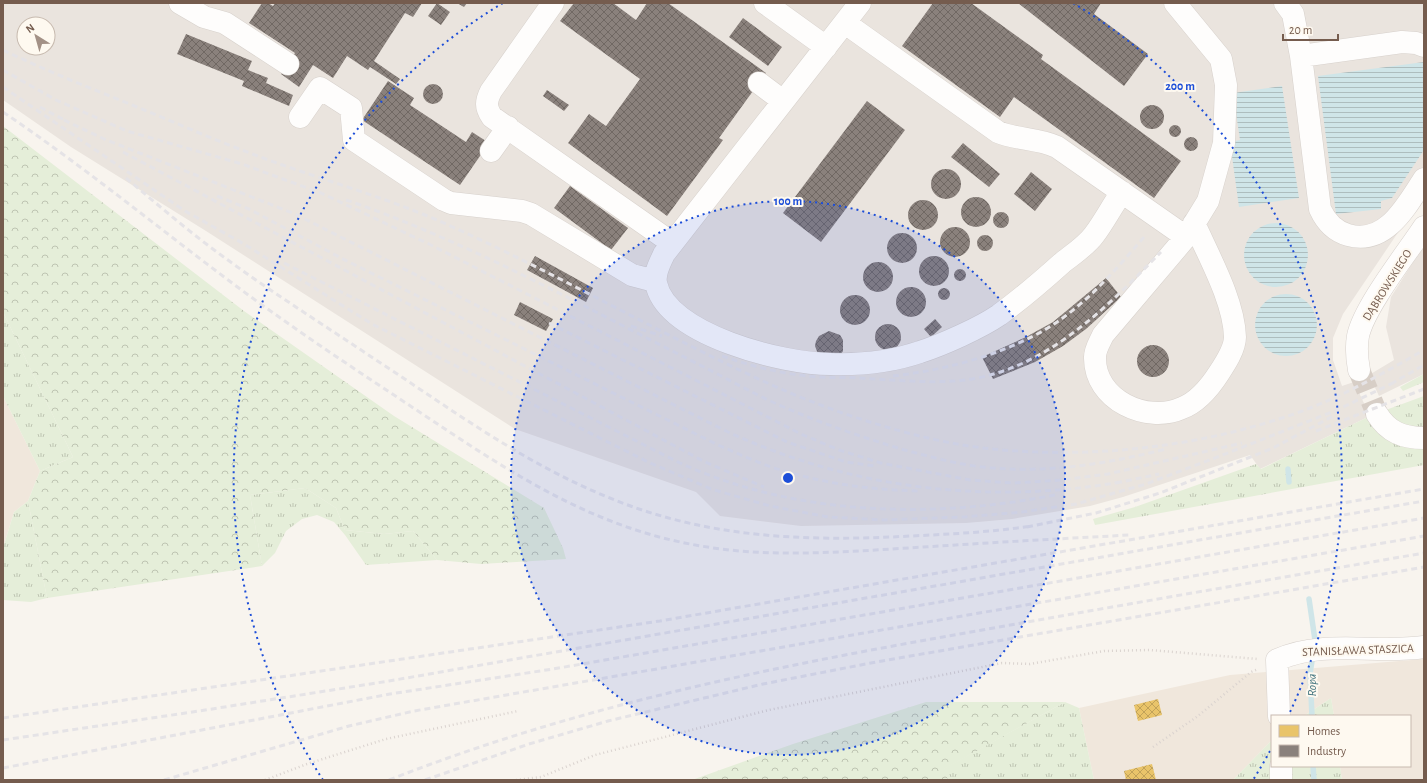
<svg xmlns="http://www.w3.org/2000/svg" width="1427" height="783" viewBox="0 0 1427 783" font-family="'Alegreya Sans',sans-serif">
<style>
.residential{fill:#f0e7dc}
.industrial{fill:#eae4de;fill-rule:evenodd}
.grass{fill:url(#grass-tufts)}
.forest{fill:url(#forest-crowns)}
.water{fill:url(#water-rules)}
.homes{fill:url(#homes-cross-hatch)}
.industry{fill:url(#industry-cross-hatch)}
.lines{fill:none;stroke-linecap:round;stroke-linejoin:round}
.stream{stroke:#cfe5e8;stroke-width:5.5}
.minor-tunnel{stroke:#d7cec6;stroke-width:22;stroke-dasharray:22 11;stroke-linecap:butt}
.minor-casing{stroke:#d7d1cc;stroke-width:23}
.path{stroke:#dad3cf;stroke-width:2.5;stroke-dasharray:1 3;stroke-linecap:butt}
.minor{stroke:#fefdfc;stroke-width:22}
.rail{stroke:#e5e3e6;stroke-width:3;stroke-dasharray:6 4;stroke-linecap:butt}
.ring{fill:none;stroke:#1d4ed8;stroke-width:2;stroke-dasharray:2 4}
.labels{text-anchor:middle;stroke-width:4;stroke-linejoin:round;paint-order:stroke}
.street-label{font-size:12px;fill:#755c4e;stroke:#fef9f0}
.water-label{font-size:13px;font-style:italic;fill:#457680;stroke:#fef9f0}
.centre{fill:#1d4ed8;stroke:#fef9f0;stroke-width:2}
.ring-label{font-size:12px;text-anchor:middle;font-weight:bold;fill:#1d4ed8;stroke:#fef9f0;stroke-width:4;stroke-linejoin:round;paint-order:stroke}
</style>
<defs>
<pattern id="grass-tufts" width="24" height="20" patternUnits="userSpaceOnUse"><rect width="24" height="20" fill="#e5eed9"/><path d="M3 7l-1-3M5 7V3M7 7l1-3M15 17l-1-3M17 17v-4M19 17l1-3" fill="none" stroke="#bec4b2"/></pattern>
<pattern id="forest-crowns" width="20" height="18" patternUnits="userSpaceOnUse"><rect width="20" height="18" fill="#e5eed9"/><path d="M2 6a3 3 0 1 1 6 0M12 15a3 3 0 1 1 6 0" fill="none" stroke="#bec4b2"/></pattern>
<pattern id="water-rules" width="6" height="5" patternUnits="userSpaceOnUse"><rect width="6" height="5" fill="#cfe5e8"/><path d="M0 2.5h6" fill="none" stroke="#adbdbe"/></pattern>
<pattern id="homes-cross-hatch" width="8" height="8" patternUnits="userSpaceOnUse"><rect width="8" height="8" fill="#e9c46a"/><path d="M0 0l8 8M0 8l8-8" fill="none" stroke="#c1a259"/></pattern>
<pattern id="industry-cross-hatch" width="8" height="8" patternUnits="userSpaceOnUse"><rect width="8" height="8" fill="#8a817c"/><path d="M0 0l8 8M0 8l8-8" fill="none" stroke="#706863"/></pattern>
</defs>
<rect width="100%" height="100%" fill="#f8f4ee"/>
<path class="residential" d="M3,396L40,471L28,501L14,512L3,548Z
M1424,659V780H1342L1340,766H1410V716H1334L1331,698L1304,716H1272V740L1233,780H1094L1079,708L1230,675Z"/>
<path class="industrial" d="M3,3H1424V194L1343,314L1333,338V360L1342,386L1354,382L1370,416L1260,469L1250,455L1123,497L1090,506L1012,519L966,523L801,526L720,516L696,492L515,429L206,231L71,147L3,100ZM24,24H48V48H24Z
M1424,245V374L1379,396L1369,375L1394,360L1386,327L1391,297Z"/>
<path class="grass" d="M3,312L73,457L40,471L3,396Z
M1424,374V382L1403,391L1400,387Z
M1424,396V429L1396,425L1383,411Z
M1370,416L1424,444V465L1095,525L1093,519L1135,507L1256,464L1261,469Z
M305,488L336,508L345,530L384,534L413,531L437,560L366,565L345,535L334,522L317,515L302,519L286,531L275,553L262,566L250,495Z
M28,501L47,598L31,602L3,600V548L14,512Z
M1331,698L1334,716H1304Z
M1065,702L1079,708L1094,780H948L943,769Z
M1272,740V766H1340L1342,780H1233Z"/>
<path class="forest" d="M3,126L244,311L394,416L544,508L563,548L566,559L481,564L437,560L413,531L384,534L345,530L336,508L305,488L250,495L262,566L47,598L28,501L40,471L73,457L3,312Z
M926,702H1065L944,769L948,780H692L793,744Z"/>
<path class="water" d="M1424,62V150L1392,198L1381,201V209L1336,214L1318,76Z
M1282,86L1299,198L1239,207L1230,142L1240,140L1233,93Z
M1244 255a32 32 0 1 1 64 0a32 32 0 1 1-64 0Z
M1255 325a31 31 0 1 1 62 0a31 31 0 1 1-62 0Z"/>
<path class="homes" d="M1158,699L1162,715L1138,721L1134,705Z
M1152,764L1156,780H1126L1124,771Z"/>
<path class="industry" d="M262,3H268L273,6L275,3H422L413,17L405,13L374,61L400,79L396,84L370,67L368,70L347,56L333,78L313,65L299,87L281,74L295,53L249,23Z
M437,3L450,12L441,25L428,16Z
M457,3H467L464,7Z
M574,3H613L636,20L647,3H668L766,73L719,138L723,140L667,216L568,143L589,114L606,126L640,79L560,21Z
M933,3H971L1043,55L1041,59L1181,161L1154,198L1014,97L1000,117L902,46Z
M1018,3H1101L1094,14L1148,54L1124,86Z
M743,18L782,47L768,66L729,37Z
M186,34L252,61L248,70L268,78L266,83L293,95L289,106L242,86L244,81L177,54Z
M388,81L414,98L410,105L466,142L472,132L489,143L460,185L362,120Z
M423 94a10 10 0 1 1 20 0a10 10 0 1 1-20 0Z
M547,90L569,105L564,111L543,96Z
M867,101L905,130L821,242L783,213Z
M1140 117a12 12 0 1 1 24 0a12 12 0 1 1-24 0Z
M1169 131a6 6 0 1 1 12 0a6 6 0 1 1-12 0Z
M1184 144a7 7 0 1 1 14 0a7 7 0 1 1-14 0Z
M963,143L1000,174L989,187L951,157Z
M931 184a15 15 0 1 1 30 0a15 15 0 1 1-30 0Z
M1031,172L1052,189L1035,211L1014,194Z
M570,186L628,228L611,250L554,208Z
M961 212a15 15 0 1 1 30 0a15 15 0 1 1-30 0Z
M908 215a15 15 0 1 1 30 0a15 15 0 1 1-30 0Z
M993 220a8 8 0 1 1 16 0a8 8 0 1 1-16 0Z
M940 242a15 15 0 1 1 30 0a15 15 0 1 1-30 0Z
M887 248a15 15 0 1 1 30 0a15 15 0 1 1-30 0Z
M977 243a8 8 0 1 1 16 0a8 8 0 1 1-16 0Z
M535,256L593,288L586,302L527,270Z
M919 271a15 15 0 1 1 30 0a15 15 0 1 1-30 0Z
M863 277a15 15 0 1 1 30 0a15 15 0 1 1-30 0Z
M954 275a6 6 0 1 1 12 0a6 6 0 1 1-12 0Z
M1106,278L1121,297L1086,329L1063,346L1035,362L993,379L982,357L1026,337L1053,322Z
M896 302a15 15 0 1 1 30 0a15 15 0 1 1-30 0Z
M938 294a6 6 0 1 1 12 0a6 6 0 1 1-12 0Z
M840 310a15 15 0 1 1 30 0a15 15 0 1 1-30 0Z
M520,302L553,319L546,331L514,315Z
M935,319L942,327L931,337L924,329Z
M875 337a13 13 0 1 1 26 0a13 13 0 1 1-26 0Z
M829,331L840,335L843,340V351L840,356L819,357L815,346L816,341L819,336Z
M1137 361a16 16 0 1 1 32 0a16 16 0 1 1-32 0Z"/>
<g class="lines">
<path class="stream" d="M1288,469L1289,482
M1309,599L1315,640
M1312,716L1310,674L1313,654
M1313,766L1314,780"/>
<path class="minor-tunnel" d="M1359,370L1377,414"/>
<defs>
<path id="minor" d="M180,3L204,17L225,23L288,64
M553,3L491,91C486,101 485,107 492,117L672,243
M765,3L826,47
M860,3L664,254C660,263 654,273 656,283C666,335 784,364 830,364C860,365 891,362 920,352C942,345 980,328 999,315C1021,299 1042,281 1062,263C1072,255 1086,246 1094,235C1104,222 1112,206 1122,192
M1285,3L1293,14L1301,56L1320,209C1326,222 1334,231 1348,235C1386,246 1407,205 1424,179
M845,23L998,132C1017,140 1038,138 1057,147L1186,237L1208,201L1224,143L1226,85L1221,59L1175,3
M1301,56L1402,42L1416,43L1424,46
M759,83L783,101
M300,117L320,88L351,108L354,140L444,200L451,203L522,211L531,214L632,275L655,281
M491,151L508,127
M1186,237L1103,335C1100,342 1095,349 1095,357C1094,400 1147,424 1182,408C1198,402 1210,387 1219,373C1225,364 1235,349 1235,337C1234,301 1209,257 1194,223
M1359,370C1357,359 1356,347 1358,336C1364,307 1407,253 1424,227
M1377,414C1388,432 1403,438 1424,438
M1279,716L1277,660C1322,639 1376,654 1424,647
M1281,766V780"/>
</defs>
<use href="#minor" class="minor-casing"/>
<path class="path" d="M1153,747L1198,716L1251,672L1258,669
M265,780L307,764L386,739L518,711
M516,780L541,777L595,755L769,710L1002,663L1030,664L1104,651L1150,650L1258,659"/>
<use href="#minor" class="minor"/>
<path class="rail" d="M3,50C47,71 92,89 137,107C174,122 212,139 250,153C312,177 376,194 437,220C544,267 646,326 752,376C822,409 915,441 992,449C1093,459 1198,447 1294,414C1340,398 1382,374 1424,350
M3,70L56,100L127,131L242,164L321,193L429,244L801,434L839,450L881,463L970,480L1013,483L1061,480L1108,474L1242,443
M3,87L185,211L244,244L372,324L648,462L711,489L770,506L828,517L884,520L964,517L1022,512L1076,504L1146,484L1220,456L1337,410L1395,382
M40,107L68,122
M3,112C89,170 168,236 251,297C306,337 362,374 418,411C508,471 592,528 701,546C770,558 839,552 909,548C982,543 1056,539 1129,535
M64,120L104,139L295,214L728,432C853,489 987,505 1121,482
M123,152L705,462L764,487
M126,178C157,204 188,231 221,255C271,292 324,325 376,360C448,407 518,459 598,493C700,538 801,542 911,536C952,534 992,532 1032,526
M217,196L249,209L341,258L718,445C739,454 760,464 781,470C826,484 873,490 920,491
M346,200C467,241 584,307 698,364C724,377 750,392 777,404C817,422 859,436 901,449C928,456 955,464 983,467C1045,474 1106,464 1166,449
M284,263L680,463C796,516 932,519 1055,495
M549,323L787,442L846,462L875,466
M631,326L662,336
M722,356C754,367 786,375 820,377C833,378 846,377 859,378C891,380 924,383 956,381C1042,374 1104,310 1161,252
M893,376C944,370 995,357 1041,332C1082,309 1114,272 1144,237
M1391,384L1424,365
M1316,431L1424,389
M1116,483L1159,474
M1027,527L1096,513L1160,493L1273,448L1335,415
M3,718L660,621L1424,489
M3,740L199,711L389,681L1424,501
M3,768L390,694L553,669L1424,518
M164,780L349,726L414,711L1424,536
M389,780C585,703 782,665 988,629C1133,603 1279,578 1424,553
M425,780L529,744L608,721L763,684L876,662L1424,567"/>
</g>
<circle cx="788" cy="478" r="277" fill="#1d4ed8" fill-opacity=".12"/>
<g class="ring">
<circle cx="788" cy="478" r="277"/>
<path d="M1270 751A554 554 0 0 1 1253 780M323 780A554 554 0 0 1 503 3M1073 3A554 554 0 0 1 1290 712"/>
</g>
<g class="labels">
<g class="street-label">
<text transform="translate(1387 285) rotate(-58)" y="4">DĄBROWSKIEGO</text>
<text transform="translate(1358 650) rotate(-2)" y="4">STANISŁAWA STASZICA</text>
</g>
<g class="water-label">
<text transform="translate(1311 685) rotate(-90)" y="5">Ropa</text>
</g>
</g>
<circle cx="788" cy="478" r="6" class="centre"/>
<g class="ring-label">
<text x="1180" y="90">200 m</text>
<text x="788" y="205">100 m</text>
</g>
<rect width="1427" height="783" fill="none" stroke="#755c4e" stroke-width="8"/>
<rect x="1271" y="715" width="140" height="52" fill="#fef9f0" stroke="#c7baaf"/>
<rect x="1279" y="725" width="20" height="12" fill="#e9c46a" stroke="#c7baaf"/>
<text x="1307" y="735" font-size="12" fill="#755c4e">Homes</text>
<rect x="1279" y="745" width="20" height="12" fill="#8a817c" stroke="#c7baaf"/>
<text x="1307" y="755" font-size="12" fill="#755c4e">Industry</text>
<g transform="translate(36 36) rotate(323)"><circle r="19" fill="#fef9f0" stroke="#c7baaf"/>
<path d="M0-3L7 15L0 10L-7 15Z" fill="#a39186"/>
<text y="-6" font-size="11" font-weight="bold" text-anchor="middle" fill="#755c4e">N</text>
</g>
<path d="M1283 34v6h55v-6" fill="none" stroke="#755c4e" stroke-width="2"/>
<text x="1289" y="34" font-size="12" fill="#755c4e" stroke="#fef9f0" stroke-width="3" paint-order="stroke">20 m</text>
</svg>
